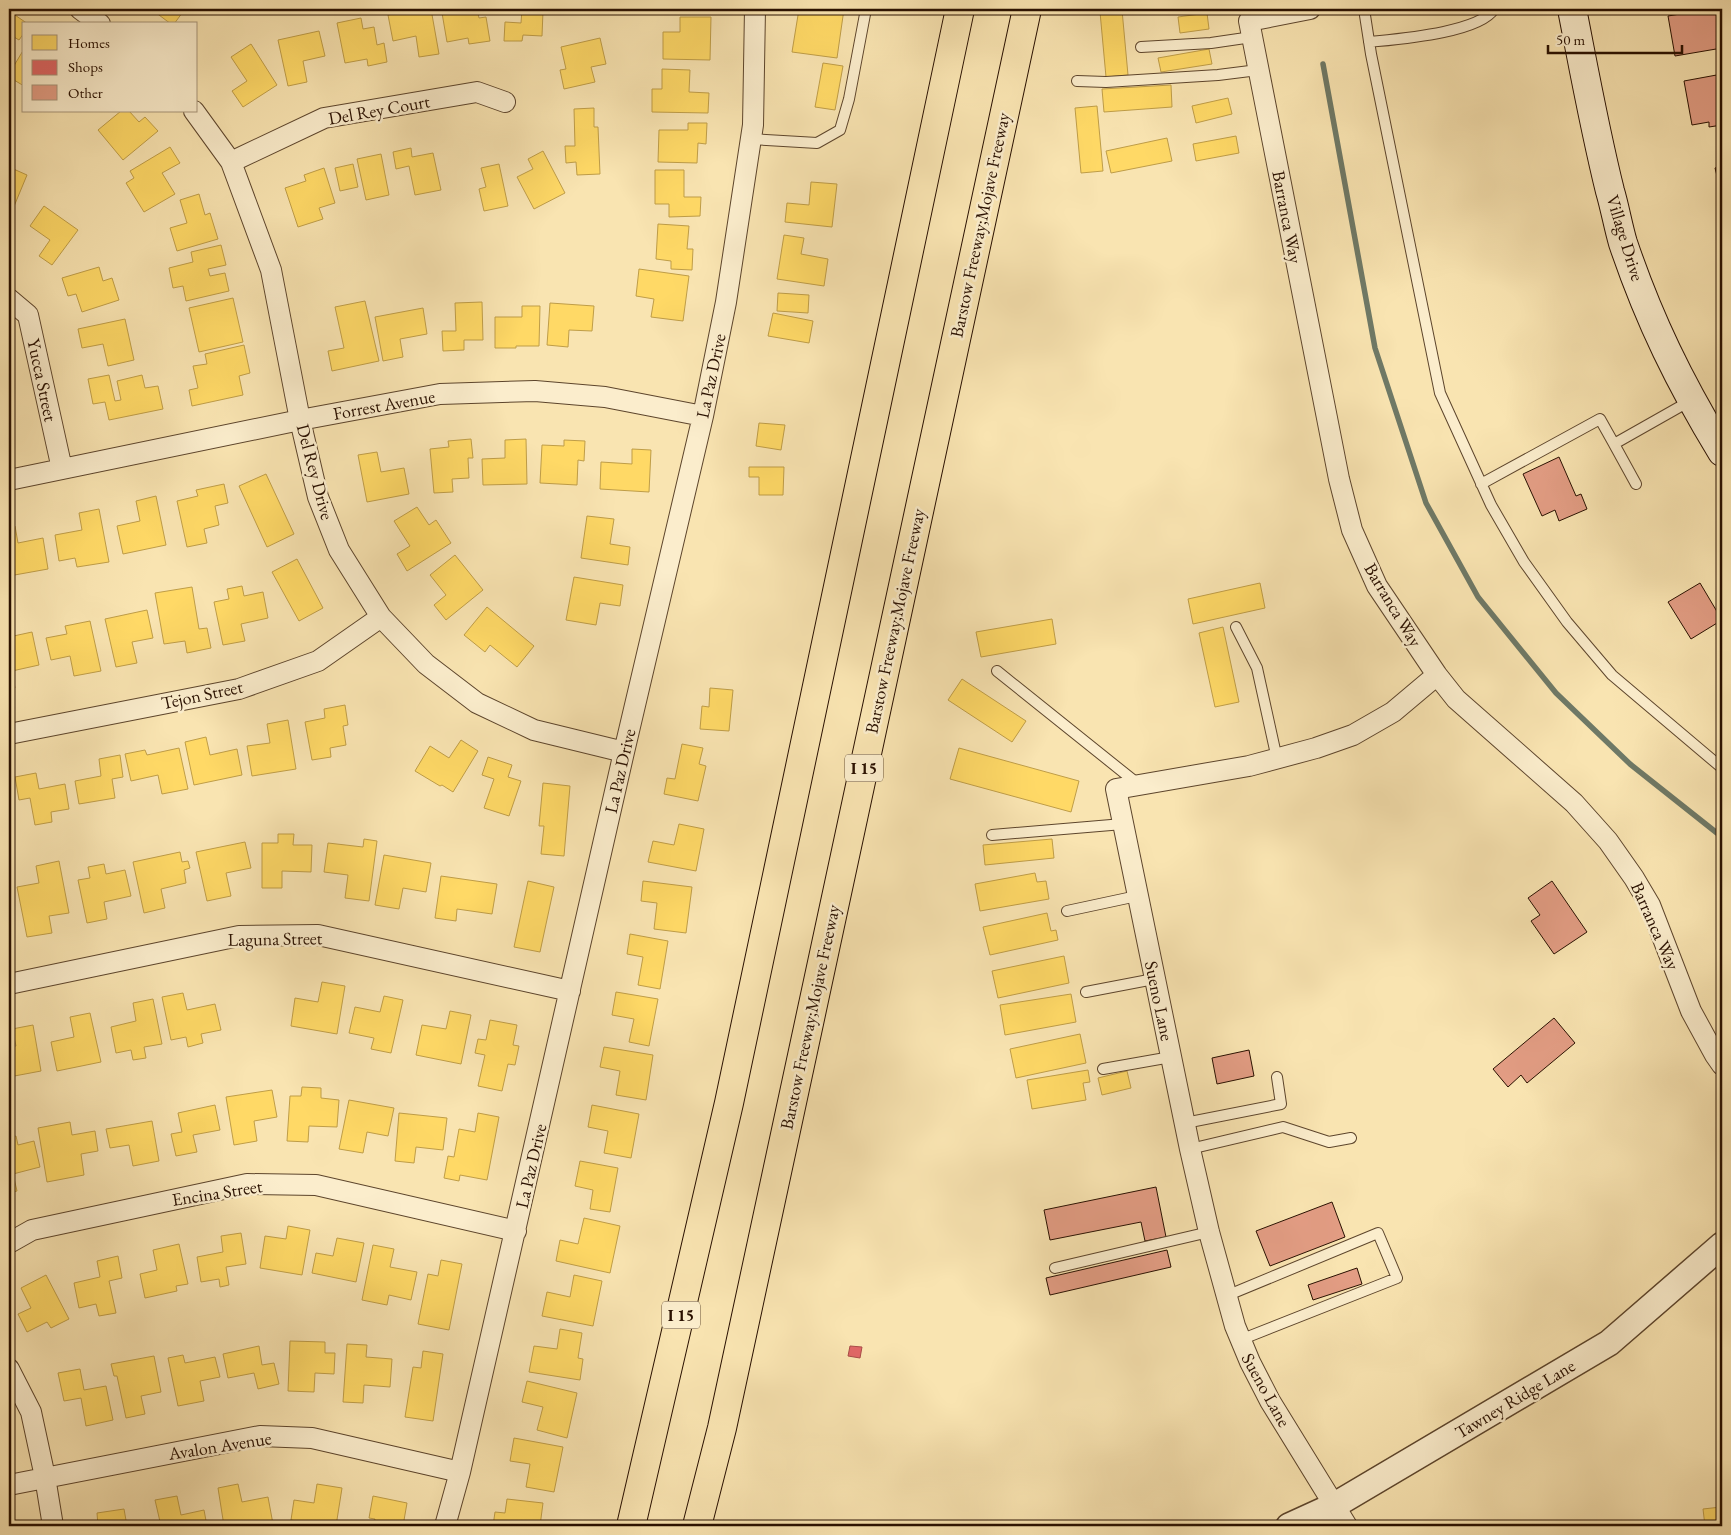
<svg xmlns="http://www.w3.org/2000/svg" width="1731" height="1535" viewBox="0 0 1731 1535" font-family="'EB Garamond',serif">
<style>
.homes{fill:#ffd966;stroke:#bf9d47}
.shops{fill:#e06666;stroke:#a94c47}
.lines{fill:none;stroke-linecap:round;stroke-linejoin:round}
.stream{stroke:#6f7966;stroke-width:5.5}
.building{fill:#e39d84;stroke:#291000}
.service-casing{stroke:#5d452c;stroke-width:12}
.minor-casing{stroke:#5d452c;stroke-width:22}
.tertiary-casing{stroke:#5d452c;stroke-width:28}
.secondary-casing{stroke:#291000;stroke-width:30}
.motorway-casing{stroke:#291000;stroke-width:30}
.service{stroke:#fbedcc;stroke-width:10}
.minor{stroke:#fbedcc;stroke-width:20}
.tertiary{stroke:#fbedcc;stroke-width:25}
.secondary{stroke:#fbedcc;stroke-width:28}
.motorway{stroke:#f9e4b1;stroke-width:28}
.labels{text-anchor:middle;stroke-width:5;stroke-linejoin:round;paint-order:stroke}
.shield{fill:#fbedcc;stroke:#68523d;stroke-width:1}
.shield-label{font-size:16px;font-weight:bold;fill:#291000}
.street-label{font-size:18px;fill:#291000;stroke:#fbedcc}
</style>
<rect width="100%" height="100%" fill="#f9e4b1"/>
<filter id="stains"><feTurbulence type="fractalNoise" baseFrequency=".004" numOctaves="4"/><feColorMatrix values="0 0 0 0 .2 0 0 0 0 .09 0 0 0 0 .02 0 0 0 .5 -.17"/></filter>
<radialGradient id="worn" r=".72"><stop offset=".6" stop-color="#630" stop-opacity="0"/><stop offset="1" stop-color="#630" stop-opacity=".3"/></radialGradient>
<path class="homes" d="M151,9H185L174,24H171Z
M421,9H431L439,54L419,57L416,36L393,41L388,15Z
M462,9H477L479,18L486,17L490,41L469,44L468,38L447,42L442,13Z
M522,9H539L538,11H543L542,36L523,35L522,41H504L505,22L521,23Z
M799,9H844L837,58L792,52Z
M1122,10L1128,75L1106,77L1100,12Z
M12,13L28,24H24V33L19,40L14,37L9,44V18Z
M1207,13L1209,29L1180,33L1178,17Z
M680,17H711L710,60L663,59V32H680Z
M361,18L363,29L374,27L377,45L384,43L387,62L368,66L367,59L345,63L337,23Z
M319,31L325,56L303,61L307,82L288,86L278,40Z
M600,38L606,64L591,67L595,82L564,89L560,70L566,69L561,47Z
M251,44L277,85L243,107L232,91L247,81L231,57Z
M24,49V86L9,77V74Z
M1209,49L1212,64L1161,72L1158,58Z
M823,63L843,66L835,110L815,107Z
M662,69L690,70L689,92L709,93L708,113L652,112V89H662Z
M1171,85L1172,107L1104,112L1102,89Z
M1228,98L1232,114L1196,123L1192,106Z
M1097,106L1103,171L1081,173L1075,108Z
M594,108V127H598L600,174L577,175L576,162L566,163L565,146H575L574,109Z
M121,111H129L139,122L145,117L158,131L123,160L98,130Z
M688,123H707L706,144L698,143L697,163L658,162L659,130H688Z
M1236,136L1239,153L1196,161L1193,144Z
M1167,138L1172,161L1111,173L1106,151Z
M170,147L180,163L162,173L175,194L144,212L126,183L134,178L130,171Z
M411,148L412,157L433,153L441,190L415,195L409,166L396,169L393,152Z
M543,151L565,193L534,209L517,177L533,169L528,159Z
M381,154L389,195L366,200L357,159Z
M353,164L358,187L340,191L335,168Z
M499,164L508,206L484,211L479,189L486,187L481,168Z
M9,167L27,175L10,216H9Z
M324,168L335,203L319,208L323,219L298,227L285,188L306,181L304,175Z
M655,170H684V197H701L700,216L669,217V204H655Z
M811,182L837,184L832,227L785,222L787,203L809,205Z
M199,194L205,215L210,213L218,239L177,251L170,228L187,223L180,200Z
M44,206L78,230L52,265L39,256L50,240L30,226Z
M658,224L689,226L687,249H693L692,270L671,269V261L656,259Z
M784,235L804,238L801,254L828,259L824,286L777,279Z
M221,245L226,265L208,269L210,276L225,273L229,291L186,301L183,286L173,288L169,268L193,262L191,252Z
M99,267L103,281L112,278L119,300L82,312L76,294L68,296L62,278Z
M639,269L689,276L683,321L651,317L654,299L636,296Z
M778,293L809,295L808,313L777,311Z
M233,298L243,342L199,352L189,308Z
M365,301L379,361L332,371L328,351L344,348L335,307Z
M482,302L483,340H464V350L443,351L442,331H456L455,303Z
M550,303L594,306L592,331L569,330L568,347L547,345Z
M522,306H540L539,346H516V348H495V317H522Z
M423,308L427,334L400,339L403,357L383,361L375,317Z
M773,313L813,321L809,343L768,336Z
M125,319L134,360L108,366L103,344L82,348L78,329Z
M244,345L250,373L239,376L243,395L192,406L189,390L198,388L193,366L207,364L205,354Z
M109,375L115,401L121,400L117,381L142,375L145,388L158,386L163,409L109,420L105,402L93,404L88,379Z
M759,423L785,425L781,450L756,446Z
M471,439L473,458H468L469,478L452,479L453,492L434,493L430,449L449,447L448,441Z
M526,439L527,484L483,485L482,459L505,458V440Z
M564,440L585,441L584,461L578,460L577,485L540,483L542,445L564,446Z
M632,449L651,450L649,492L600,489L601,462L632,464Z
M377,452L381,472L404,468L409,494L367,502L358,455Z
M749,467H784L783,495H759V477H749Z
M266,474L294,534L267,547L239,486Z
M224,484L228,503L215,506L219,525L204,529L207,543L187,547L177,501L198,496L196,490Z
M156,496L166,545L123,554L117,526L140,521L136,501Z
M417,507L429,525L436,520L451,543L407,571L397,554L410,546L394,521Z
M99,509L109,562L77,567L75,558L59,561L55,535L82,530L79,513Z
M587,516L614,519L610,544L630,547L628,565L581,558Z
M15,526L18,543L43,538L48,569L9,576V527Z
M455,555L483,590L446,620L434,605L446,595L430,575Z
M297,559L323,608L299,621L272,572Z
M574,577L623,585L620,606L600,603L596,625L566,620Z
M1260,583L1265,608L1193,624L1188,599Z
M242,586L244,596L263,592L268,618L241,624L245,641L223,645L214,602L229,599L227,589Z
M192,587L199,629L207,628L211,648L187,653L185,641L164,644L155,593Z
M487,607L534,646L517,667L490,645L485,652L464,635Z
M147,610L153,638L132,642L137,663L116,667L105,619Z
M1052,619L1056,644L981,657L976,632Z
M90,621L101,671L74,676L70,656L51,660L46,638L67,634L65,626Z
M1223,627L1239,702L1215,707L1199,633Z
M32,632L39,665L12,671L15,688L9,689V637Z
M962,679L1026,721L1012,742L948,700Z
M710,688L733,690L729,731L700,729L702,706L709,707Z
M345,705L348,725L343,726L346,745L330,748L331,757L312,760L305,722L325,718L324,709Z
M288,720L296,769L252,776L247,746L270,743L267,724Z
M206,737L210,755L237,749L242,775L194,785L185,742Z
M461,740L478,751L453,792L442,785L440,786L415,771L430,746L449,758Z
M682,744L703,748L699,764L706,766L698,801L664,794L667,778L675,779Z
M179,748L188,789L162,794L158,775L131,781L125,754L145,750L147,755Z
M959,748L1079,781L1071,812L950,779Z
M120,755L123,777L112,779L115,798L79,804L75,781L101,776L99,759Z
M488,757L512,765L508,777L521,781L509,816L484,808L494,779L482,775Z
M36,773L39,789L65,784L69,809L51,812L52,822L35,825L30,798L19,800L15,777Z
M543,783L570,786L564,856L541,854L544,826H539Z
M679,824L704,829L696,871L648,862L653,841L674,845Z
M278,834H294L293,845H312L311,872L282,871V888H262V843H278Z
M364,839L377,841L369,901L345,898L348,875L324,872L328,843L363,847Z
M1052,839L1054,858L985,865L983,845Z
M245,842L251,868L226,873L231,896L207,901L196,852Z
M180,852L182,862L188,861L190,868L184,870L186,883L161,889L165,908L144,913L133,862Z
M384,855L431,863L426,892L403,888L399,909L375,905Z
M59,861L69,913L49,916L52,933L27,937L17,887L39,883L36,866Z
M104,864L106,874L125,870L131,896L104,902L107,919L87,923L78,880L90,878L88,867Z
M1035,873L1037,882L1046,881L1049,899L980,911L975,884Z
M441,876L497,884L492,914L457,909L456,921L435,918Z
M528,881L554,887L540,952L514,947Z
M643,881L692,887L686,933L654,929L657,903L641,901Z
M1047,913L1051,931L1056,930L1058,940L990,955L983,927Z
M630,934L668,941L660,989L638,985L643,957L627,954Z
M1064,956L1069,983L998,998L992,971Z
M322,982L345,986L337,1034L291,1026L295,998L318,1002Z
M616,992L658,999L649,1046L629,1042L634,1019L612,1015Z
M183,993L187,1010L215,1004L221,1030L201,1034L203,1043L188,1047L186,1037L171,1040L162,997Z
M1071,994L1076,1022L1005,1035L1000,1005Z
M384,996L403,1000L391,1053L371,1049L374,1038L349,1033L355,1007L380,1012Z
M153,999L162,1044L144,1047L146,1058L133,1060L131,1050L116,1053L111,1027L136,1021L133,1003Z
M450,1011L471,1015L461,1064L416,1055L422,1025L446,1029Z
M90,1013L101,1062L57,1071L51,1042L74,1037L70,1017Z
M490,1020L517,1025L513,1045L519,1046L515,1065L508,1064L502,1091L478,1086L485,1055L475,1053L478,1039L486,1040Z
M33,1025L41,1071L9,1077V1047L16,1046L12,1029Z
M1080,1034L1086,1063L1016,1078L1010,1049Z
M604,1047L653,1055L646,1100L616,1095L620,1071L600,1067Z
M1088,1070L1090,1082L1083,1083L1086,1100L1032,1109L1027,1080Z
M1127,1071L1131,1088L1102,1095L1098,1078Z
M302,1087L321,1088V1098L339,1100L337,1127L309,1126L308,1142L287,1141L290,1096H301Z
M272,1090L277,1117L254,1121L257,1141L234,1145L226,1097Z
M349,1100L394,1108L388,1136L367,1132L363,1153L339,1149Z
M215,1105L220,1130L193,1135L197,1152L176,1156L171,1134L182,1132L178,1113Z
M592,1105L639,1114L631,1158L604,1153L608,1131L588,1127Z
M399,1113L447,1118L443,1150L416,1147L414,1163L395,1161Z
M478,1113L499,1117L487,1180L460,1175L459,1181L444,1178L448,1156L454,1157L459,1129L475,1132Z
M152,1121L159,1161L133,1166L129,1145L110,1148L106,1129Z
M70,1122L72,1135L95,1131L98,1151L81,1154L84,1175L47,1182L38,1128Z
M16,1136L18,1145L34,1141L40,1167L13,1174L17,1191L9,1193V1138Z
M580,1161L618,1168L610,1212L590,1209L593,1190L575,1186Z
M584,1218L620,1226L610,1273L556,1261L560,1240L578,1244Z
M288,1226L310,1230L302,1275L260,1268L265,1236L286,1239Z
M241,1233L246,1264L226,1267L229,1285L220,1287L219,1279L201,1282L197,1257L223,1252L221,1236Z
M337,1238L364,1243L356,1282L312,1273L316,1253L333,1256Z
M179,1244L188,1284L176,1286L177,1291L145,1298L140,1274L157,1270L153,1250Z
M373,1245L394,1249L390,1267L417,1272L411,1300L389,1295L387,1305L362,1300Z
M118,1256L122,1278L109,1281L116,1313L99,1316L96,1304L79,1308L74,1283L100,1277L97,1261Z
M441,1260L462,1264L449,1330L418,1324L428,1274L438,1276Z
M46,1275L69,1319L51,1328L47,1322L27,1332L18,1314L31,1308L21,1288Z
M574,1275L602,1281L593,1326L542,1316L547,1292L570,1297Z
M560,1329L582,1333L578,1358L583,1359L580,1380L529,1372L534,1346L557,1349Z
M290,1341L325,1342V1353H335L334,1374L315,1373L314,1392L288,1391Z
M347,1344L367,1345L366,1357L392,1359L390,1387L364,1385L363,1403L343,1402Z
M259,1346L262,1365L274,1363L279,1384L258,1389L254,1373L228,1378L223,1354Z
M423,1351L443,1354L433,1421L405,1417L413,1367L421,1368Z
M183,1355L185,1363L215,1357L220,1377L200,1381L204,1401L178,1406L168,1358Z
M154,1356L161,1392L141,1396L145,1414L126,1418L117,1376H114L111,1364Z
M80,1369L84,1390L106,1386L113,1420L86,1426L81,1398L64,1401L58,1373Z
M527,1381L577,1393L567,1438L537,1430L543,1407L522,1402Z
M514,1438L563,1447L554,1492L526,1487L530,1464L510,1461Z
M238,1484L242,1502L268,1497L273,1524L261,1526H224L218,1488Z
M317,1484L342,1488L336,1526H318L319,1525L291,1520L294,1500L314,1503Z
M177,1496L181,1515L204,1510L207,1526H161L155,1500Z
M373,1496L407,1503L403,1526H373L375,1519L369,1518Z
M507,1499L543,1503L540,1526H493L495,1512L505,1513Z
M1721,1507L1722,1526H1705L1703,1509Z
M124,1509L127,1526H98L97,1513Z"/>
<path class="shops" d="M850,1346L862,1347L860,1358L848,1356Z"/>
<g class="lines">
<path class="stream" d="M1323,64L1375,348L1426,503L1478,597L1556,693L1630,764L1722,837"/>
</g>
<path class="building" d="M1710,9H1722V48L1675,56L1668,16Z
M1722,74V125L1709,127V122L1692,125L1684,81Z
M1722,166V196L1715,168Z
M1559,457L1576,496L1581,494L1587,509L1559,521L1555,510L1542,516L1523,474Z
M1700,583L1722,620L1691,639L1668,602Z
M1552,881L1587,932L1554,954L1531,921L1540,915L1528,898Z
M1554,1018L1575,1043L1527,1083L1521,1075L1508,1087L1493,1069Z
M1249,1050L1254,1076L1217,1084L1212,1058Z
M1156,1187L1166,1237L1145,1241L1141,1222L1050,1240L1044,1210Z
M1332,1202L1345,1237L1270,1266L1256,1231Z
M1167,1250L1171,1267L1050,1295L1046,1278Z
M1357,1268L1362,1284L1313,1300L1308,1285Z"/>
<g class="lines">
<defs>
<path id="service" d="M1364,9L1371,54L1440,393L1491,505L1524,562L1567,622L1612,675L1722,768
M1369,42C1397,39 1479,33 1494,9
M1141,47L1211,43L1252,37
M1077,81L1106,82L1218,75L1258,70
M751,139L817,143L840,130L849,99L866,9
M1614,444L1636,484
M1481,484L1600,419L1614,444L1690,401
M1236,627L1257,668L1277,759
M997,671L1138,784
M992,835L1123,824
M1067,911L1137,896
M1086,992L1154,979
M1103,1069L1171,1057
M1185,1123L1281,1104L1277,1077
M1190,1149L1283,1127L1329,1142L1351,1138
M1055,1268L1209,1232
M1226,1296L1378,1233L1397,1278L1240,1340"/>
<path id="minor" d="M80,9L100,24
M1310,9L1249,21L1339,479L1352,530L1377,586L1437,675L1456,699L1574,803L1608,841L1634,878L1650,905L1691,1011L1715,1055L1722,1065
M194,111L231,162L271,270L300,420L318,497L339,550L381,617L426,664L477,703L534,730L624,752
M231,162L324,118L477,92L505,102
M9,299L28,315L62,469
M9,480L300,420L440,394L535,391L605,397L703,416
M9,734L239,689L318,661L381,617
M9,984L239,936L318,935L570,991
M9,1243L32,1230L247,1184L316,1185L516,1231
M9,1369L31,1412L45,1477L53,1526
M9,1485L260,1436L312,1438L460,1472
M445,1526L460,1472L624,752L703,416L726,302L753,125L755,9
M1347,1526L1270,1401L1250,1362L1235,1326L1209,1232L1190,1149L1116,789L1249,766L1316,748L1353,735L1393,712L1437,675"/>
<path id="tertiary" d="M1289,1526L1335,1505L1609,1343L1722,1245"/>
<path id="secondary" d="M1572,9C1584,70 1595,131 1610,191C1615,208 1618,226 1623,243C1649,320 1680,383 1722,452"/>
<path id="motorway" d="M631,1526L729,1103L960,9
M697,1526L722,1428L1027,9"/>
</defs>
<use href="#service" class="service-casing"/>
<use href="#minor" class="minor-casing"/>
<use href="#tertiary" class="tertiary-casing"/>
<use href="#secondary" class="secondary-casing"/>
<use href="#motorway" class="motorway-casing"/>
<use href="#service" class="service"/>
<use href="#minor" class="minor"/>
<use href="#tertiary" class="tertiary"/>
<use href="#secondary" class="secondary"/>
<use href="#motorway" class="motorway"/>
</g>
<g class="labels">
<g class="shield">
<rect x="845" y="754.5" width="38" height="27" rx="4"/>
<rect x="662" y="1301.5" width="38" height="27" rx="4"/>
</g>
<g class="shield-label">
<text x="864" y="774">I 15</text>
<text x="681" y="1321">I 15</text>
</g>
<g class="street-label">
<text transform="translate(379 110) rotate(-10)" y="6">Del Rey Court</text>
<text transform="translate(1287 217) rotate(79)" y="6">Barranca Way</text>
<text transform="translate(980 225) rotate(-78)" y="6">Barstow Freeway;Mojave Freeway</text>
<text transform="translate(1625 238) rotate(73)" y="6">Village Drive</text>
<text transform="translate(711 376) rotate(-78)" y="6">La Paz Drive</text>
<text transform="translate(42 380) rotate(78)" y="6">Yucca Street</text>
<text transform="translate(384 405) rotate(-10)" y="6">Forrest Avenue</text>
<text transform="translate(315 472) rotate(75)" y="6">Del Rey Drive</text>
<text transform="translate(1393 605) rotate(59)" y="6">Barranca Way</text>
<text transform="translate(895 621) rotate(-78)" y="6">Barstow Freeway;Mojave Freeway</text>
<text transform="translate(202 695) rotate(-12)" y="6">Tejon Street</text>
<text transform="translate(620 771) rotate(-77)" y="6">La Paz Drive</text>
<text transform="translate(1655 926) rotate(66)" y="6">Barranca Way</text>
<text transform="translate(275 939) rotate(-1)" y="6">Laguna Street</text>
<text transform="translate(1159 1001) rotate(78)" y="6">Sueno Lane</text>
<text transform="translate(810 1017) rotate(-78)" y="6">Barstow Freeway;Mojave Freeway</text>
<text transform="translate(531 1166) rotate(-77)" y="6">La Paz Drive</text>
<text transform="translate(217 1193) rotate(-9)" y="6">Encina Street</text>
<text transform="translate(1266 1390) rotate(61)" y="6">Sueno Lane</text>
<text transform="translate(1515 1399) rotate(-31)" y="6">Tawney Ridge Lane</text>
<text transform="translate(220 1446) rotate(-9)" y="6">Avalon Avenue</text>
</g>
</g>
<rect width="1731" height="1535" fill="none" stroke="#f9e4b1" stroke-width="30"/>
<rect x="10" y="10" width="1711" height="1515" fill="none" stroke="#291000" stroke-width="2.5"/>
<rect x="15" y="15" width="1701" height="1505" fill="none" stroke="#291000"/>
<rect x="22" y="22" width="175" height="90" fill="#fbedcc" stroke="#a7957a"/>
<rect x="32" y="35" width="25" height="15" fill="#ffd966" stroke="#a7957a"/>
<text x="68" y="48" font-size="15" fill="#291000">Homes</text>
<rect x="32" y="60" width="25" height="15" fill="#e06666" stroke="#a7957a"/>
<text x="68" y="72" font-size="15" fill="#291000">Shops</text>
<rect x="32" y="85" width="25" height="15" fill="#e39d84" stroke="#a7957a"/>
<text x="68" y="98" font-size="15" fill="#291000">Other</text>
<path d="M1548 45v8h134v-8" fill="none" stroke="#291000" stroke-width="2.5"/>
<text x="1556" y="45" font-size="15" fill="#291000" stroke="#fbedcc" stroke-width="4" paint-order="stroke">50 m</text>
<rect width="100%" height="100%" filter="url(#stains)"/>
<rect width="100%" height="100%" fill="url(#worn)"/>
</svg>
